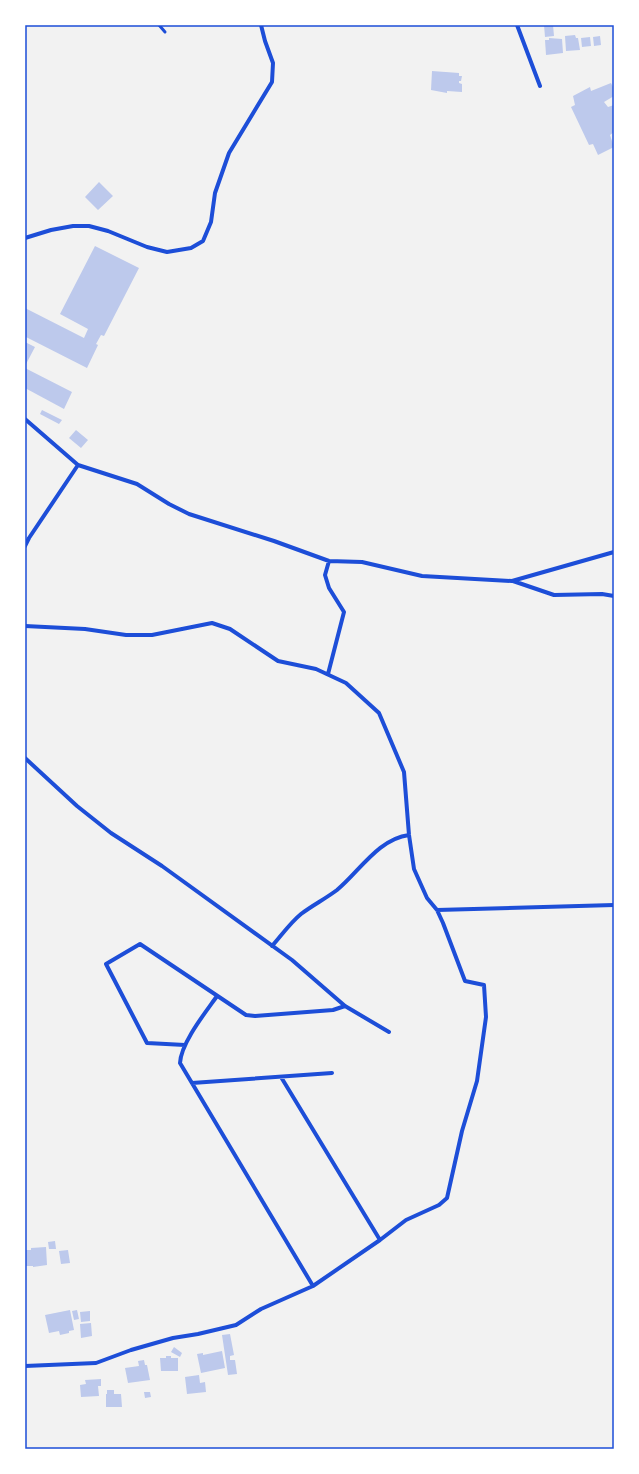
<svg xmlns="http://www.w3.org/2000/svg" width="639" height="1474" viewBox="0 0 639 1474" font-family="'Work Sans',sans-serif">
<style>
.building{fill:#bdc9ec}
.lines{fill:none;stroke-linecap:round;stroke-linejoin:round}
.service{stroke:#1d4ed8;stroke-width:3}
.minor{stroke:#1d4ed8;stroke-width:4}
.neatline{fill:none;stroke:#1d4ed8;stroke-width:1.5}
</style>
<rect width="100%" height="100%" fill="#f2f2f2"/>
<path class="building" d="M544,25H553L554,36L545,37Z
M575,35L576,38H578L580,50L566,51L565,36Z
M600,36L601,45L594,46L593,37Z
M590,37L591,46L582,47L581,38Z
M549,38L562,39L563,53L546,55L545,40H549Z
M432,71L459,73V76H462L461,81H459V83L462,84V92L447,91V93L431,90Z
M611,83L614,89V96L604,102L608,107L614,105V132L610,135L614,147L598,155L593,144L589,145L571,107L575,105L573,96L590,87L591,91Z
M99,182L113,196L98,210L85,197Z
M95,246L139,268L104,336L101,335L96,344L98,345L87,368L26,337L25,340V308L84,338L88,329L60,314Z
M25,342L35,347L25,366Z
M25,368L72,392L64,409L25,388Z
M42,410L62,420L59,424L40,414Z
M76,430L88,440L81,448L69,438Z
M55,1241L56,1249H49L48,1242Z
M46,1247L47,1265L33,1267V1266H25V1250H31V1248Z
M68,1250L70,1263L61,1264L59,1251Z
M70,1310L74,1330L69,1331V1333L60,1335L59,1331L49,1333L45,1315Z
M77,1310L79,1319L74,1320L72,1311Z
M90,1311V1321L81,1322L80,1312Z
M91,1323L92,1336L81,1338L80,1324Z
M230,1334L234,1355L230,1356V1360H235L237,1374L228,1375L222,1335Z
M174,1347L182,1353L180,1357L171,1352Z
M222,1351L225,1368L201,1373L197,1354L203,1353V1355Z
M166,1356H171V1358H178V1371H161L160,1358H166Z
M144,1360L145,1365H147L150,1380L128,1383L125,1368L139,1366L138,1361Z
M199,1375L200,1383L205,1382L206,1392L187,1394L185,1377Z
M101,1379V1386H98L99,1396L81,1397L80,1385L86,1384L85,1380Z
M107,1390H114V1394H121L122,1407H106V1394H107Z
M144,1392H150L151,1397L145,1398Z"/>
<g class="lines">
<path class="service" d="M159,25L165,32"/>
<path class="minor" d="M517,25L540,86
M25,238L51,230L73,226H89L108,231L147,247L167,252L191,248L203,241L211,222L215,193L229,153L272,82L273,63L265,41L261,25
M25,419L78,465L29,538L25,546
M78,465L137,484L169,504L189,514L274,541L329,561L362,562L422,576L512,581L614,552
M513,581L554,595L602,594L614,596
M25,626L85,629L126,635H152L212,623L230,629L278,661L316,669L346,683L379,713L404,772L409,835L414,869L427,898L437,910L443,923L465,981L484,985L486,1017L477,1081L462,1131L447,1198L439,1205L406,1220L380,1240L313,1286L261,1309L236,1325L198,1334L173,1338L131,1350L96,1363L25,1366
M328,674L344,612L329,588L325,575L329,561
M25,758L77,806L111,833L162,866L292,960L345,1006L389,1032
M437,910L614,905
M272,946C281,936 290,923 301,914C313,905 325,899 337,890C359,872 378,839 409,835
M217,996C205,1013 181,1043 180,1063L313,1286
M185,1045L147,1043L106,964L140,944L246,1015L255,1016L333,1010L345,1006
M281,1077L380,1240
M192,1083L332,1073"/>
</g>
<rect width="639" height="1474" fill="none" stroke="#ffffff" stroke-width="52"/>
<rect x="26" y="26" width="587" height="1422" class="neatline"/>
</svg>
